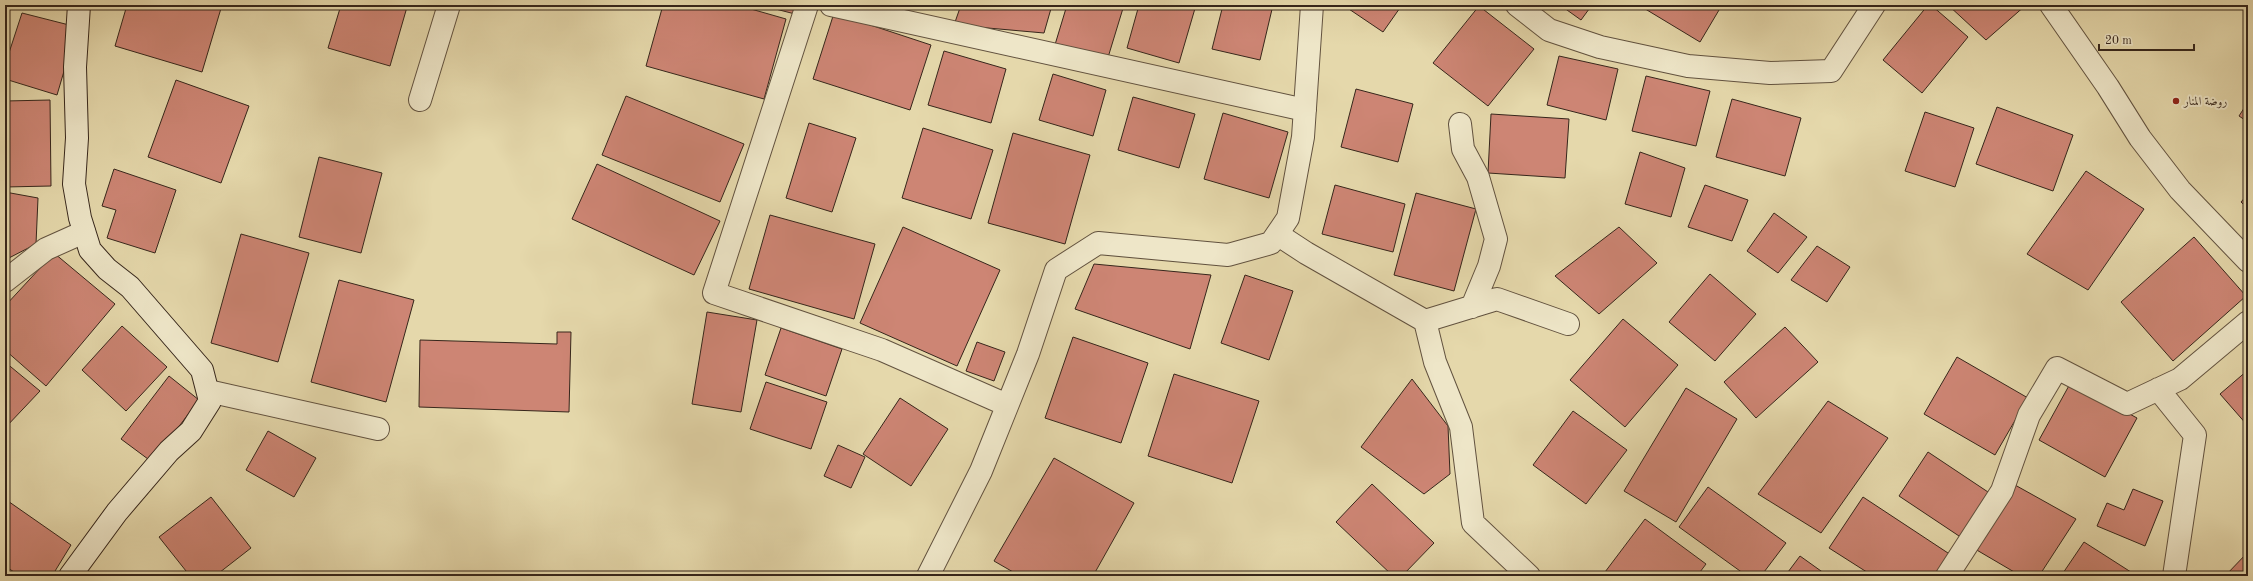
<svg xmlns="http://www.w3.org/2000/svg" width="2253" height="581" viewBox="0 0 2253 581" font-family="'Old Standard TT',Amiri,serif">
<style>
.building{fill:#cd8574;stroke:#36261b}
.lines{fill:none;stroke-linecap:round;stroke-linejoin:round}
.street-casing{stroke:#62523f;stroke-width:24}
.secondary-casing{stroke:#36261b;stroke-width:24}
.street{stroke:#eee6c8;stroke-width:22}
.secondary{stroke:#eee6c8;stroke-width:22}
.poi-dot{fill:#8f2418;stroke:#eee6c8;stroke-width:1.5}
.labels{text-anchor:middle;stroke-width:4;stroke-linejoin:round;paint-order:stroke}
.poi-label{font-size:12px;fill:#36261b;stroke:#eee6c8;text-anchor:start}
</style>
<rect width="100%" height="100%" fill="#e5d8ab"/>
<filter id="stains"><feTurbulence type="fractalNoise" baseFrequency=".005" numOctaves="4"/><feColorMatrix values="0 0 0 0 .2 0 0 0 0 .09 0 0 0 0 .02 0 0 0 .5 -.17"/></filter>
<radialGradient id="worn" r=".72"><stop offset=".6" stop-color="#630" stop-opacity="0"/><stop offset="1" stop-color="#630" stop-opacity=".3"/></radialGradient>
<path class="building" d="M127,5H222L202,72L115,46Z
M341,5H399L407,7L390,66L328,48Z
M663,5H737L786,19L764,99L646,66Z
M760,5H798L795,14Z
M961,5H1052L1044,33L954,25Z
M1067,5H1124L1106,64L1054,48Z
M1139,5H1196L1179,63L1127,48Z
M1223,5H1273L1260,60L1212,49Z
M1343,5H1402L1383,32Z
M1560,5H1592L1581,20Z
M1643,5H1722L1700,42L1642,7Z
M1928,5H1931L1968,37L1922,93L1883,60Z
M1948,5H2026L1986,40Z
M1479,6L1534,49L1488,106L1433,63Z
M22,13L77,27L57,95L5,79V65Z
M834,13L931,45L910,110L813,79Z
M944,51L1006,69L991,123L928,105Z
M1559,56L1618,69L1606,120L1547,105Z
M1053,74L1106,90L1093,136L1039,120Z
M1646,76L1710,91L1696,146L1632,131Z
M176,80L249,106L221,183L148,157Z
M1356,89L1413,104L1398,162L1341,147Z
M626,96L744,144L720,202L602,155Z
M1133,97L1195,114L1179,168L1118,150Z
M1732,99L1801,118L1785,176L1716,157Z
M50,100L51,186L5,187V101Z
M2248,102V122L2239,116Z
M1997,107L2073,135L2053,191L1976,164Z
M1925,112L1974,128L1955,187L1905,171Z
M1223,113L1288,132L1269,198L1204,179Z
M1491,114L1569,119L1565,178L1488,173Z
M809,123L856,138L832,212L786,198Z
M923,128L993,150L971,219L902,198Z
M1013,133L1090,155L1065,244L988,223Z
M1640,152L1685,168L1671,217L1625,204Z
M319,157L382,173L361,253L299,237Z
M597,164L720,221L694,275L572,219Z
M114,169L176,190L155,253L107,238L116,210L102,206Z
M2086,171L2144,209L2088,290L2027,254Z
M1335,185L1405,204L1393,252L1322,234Z
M1705,185L1748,200L1732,241L1688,227Z
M5,192L38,198L36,244L5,260Z
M1416,193L1476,209L1454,291L1394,275Z
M2248,194V209L2241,202Z
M1774,213L1807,237L1778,273L1747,251Z
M770,215L875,244L854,319L749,289Z
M903,227L1000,270L957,366L860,323Z
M1619,227L1657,263L1599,314L1555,276Z
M241,234L309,253L278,362L211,343Z
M2194,237L2246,296L2173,361L2121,302Z
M1817,246L1850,267L1827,302L1791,280Z
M54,253L115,304L46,386L5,350V306Z
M1094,264L1211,275L1190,349L1075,309Z
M1710,274L1756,314L1715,361L1669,322Z
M1245,275L1293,291L1269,360L1221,343Z
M339,280L414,300L386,402L311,382Z
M707,312L757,320L741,412L692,404Z
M1623,319L1678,365L1625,427L1570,380Z
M122,326L167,367L126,411L82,370Z
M1785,327L1818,362L1756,418L1724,382Z
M781,328L842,349L826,396L765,375Z
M557,332H571L569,412L419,407L420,340L557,344Z
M1073,337L1148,363L1121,443L1045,418Z
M977,342L1005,352L994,381L966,371Z
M1957,357L2028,398L1995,455L1924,414Z
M5,362L40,391L5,428Z
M2248,370V426L2220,394Z
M1174,374L1259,401L1232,483L1148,456Z
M169,376L199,400L152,462L121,439Z
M1412,379L1448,426L1450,474L1424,494L1361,447Z
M766,382L827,402L811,449L750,429Z
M2071,382L2137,418L2105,477L2039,440Z
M1686,388L1737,419L1676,522L1624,491Z
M900,398L948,429L911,486L863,454Z
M1828,401L1888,438L1821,533L1758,494Z
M1573,411L1627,450L1586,504L1533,465Z
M268,431L316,458L294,497L246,470Z
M838,445L865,457L851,488L824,476Z
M1928,452L1991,494L1962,538L1899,496Z
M1054,458L1134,503L1093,576H1020L994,561Z
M1372,484L1434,543L1402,576H1393L1336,522Z
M2015,485L2076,519L2039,576H2021L1975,549Z
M1708,487L1786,543L1761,576H1747L1679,527Z
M2133,489L2163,501L2145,546L2097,526L2107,503L2124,510Z
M211,497L251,548L215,576H190L159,537Z
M1863,497L1951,555L1937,576H1873L1829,548Z
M5,499L71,545L52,576H20L5,566Z
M1645,519L1706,564L1697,576H1602Z
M2084,542L2134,574L2133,576H2061Z
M2248,552V576H2225Z
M1800,556L1828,576H1785Z"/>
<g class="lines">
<defs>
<path id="street" d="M807,5L714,293L882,350L1007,405
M831,5L1305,110
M1517,5L1549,30L1600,47L1688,66L1770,73L1831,71L1874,5
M2051,5L2108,87L2140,138L2180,190L2248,261
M420,100L449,5
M1460,124L1463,149L1478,177L1496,239L1489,266L1472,307
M1277,234L1306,253L1425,321L1435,362L1461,427L1473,523L1529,576
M5,281L46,249L84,232
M1425,321L1497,299L1568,324
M2158,389L2195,435L2174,576
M208,391L378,429
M928,576L981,471L1028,354L1056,270L1098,243L1228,255L1271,243L1288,218L1303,137L1312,5
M1947,576L2002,491L2029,415L2057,368L2127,404L2180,379L2248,322"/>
<path id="secondary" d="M70,576L117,512L169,451L191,431L210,401L202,370L130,287L107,269L90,250L80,218L74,184L77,138L75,67L79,5"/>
</defs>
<use href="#street" class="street-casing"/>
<use href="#secondary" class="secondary-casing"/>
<use href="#street" class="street"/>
<use href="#secondary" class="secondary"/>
</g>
<circle class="poi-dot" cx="2176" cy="101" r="4"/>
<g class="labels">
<g class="poi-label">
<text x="2184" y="105">روضة المنار</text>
</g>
</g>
<rect width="2253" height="581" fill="none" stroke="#e5d8ab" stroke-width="20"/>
<rect x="6" y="6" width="2241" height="569" fill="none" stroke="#36261b" stroke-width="2"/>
<rect x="10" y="10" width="2233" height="561" fill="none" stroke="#36261b"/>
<path d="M2099 44v6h95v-6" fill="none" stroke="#36261b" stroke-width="2"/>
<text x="2105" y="44" font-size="12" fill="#36261b" stroke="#eee6c8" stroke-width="3" paint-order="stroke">20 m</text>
<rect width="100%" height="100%" filter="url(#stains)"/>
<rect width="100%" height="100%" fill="url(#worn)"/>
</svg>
